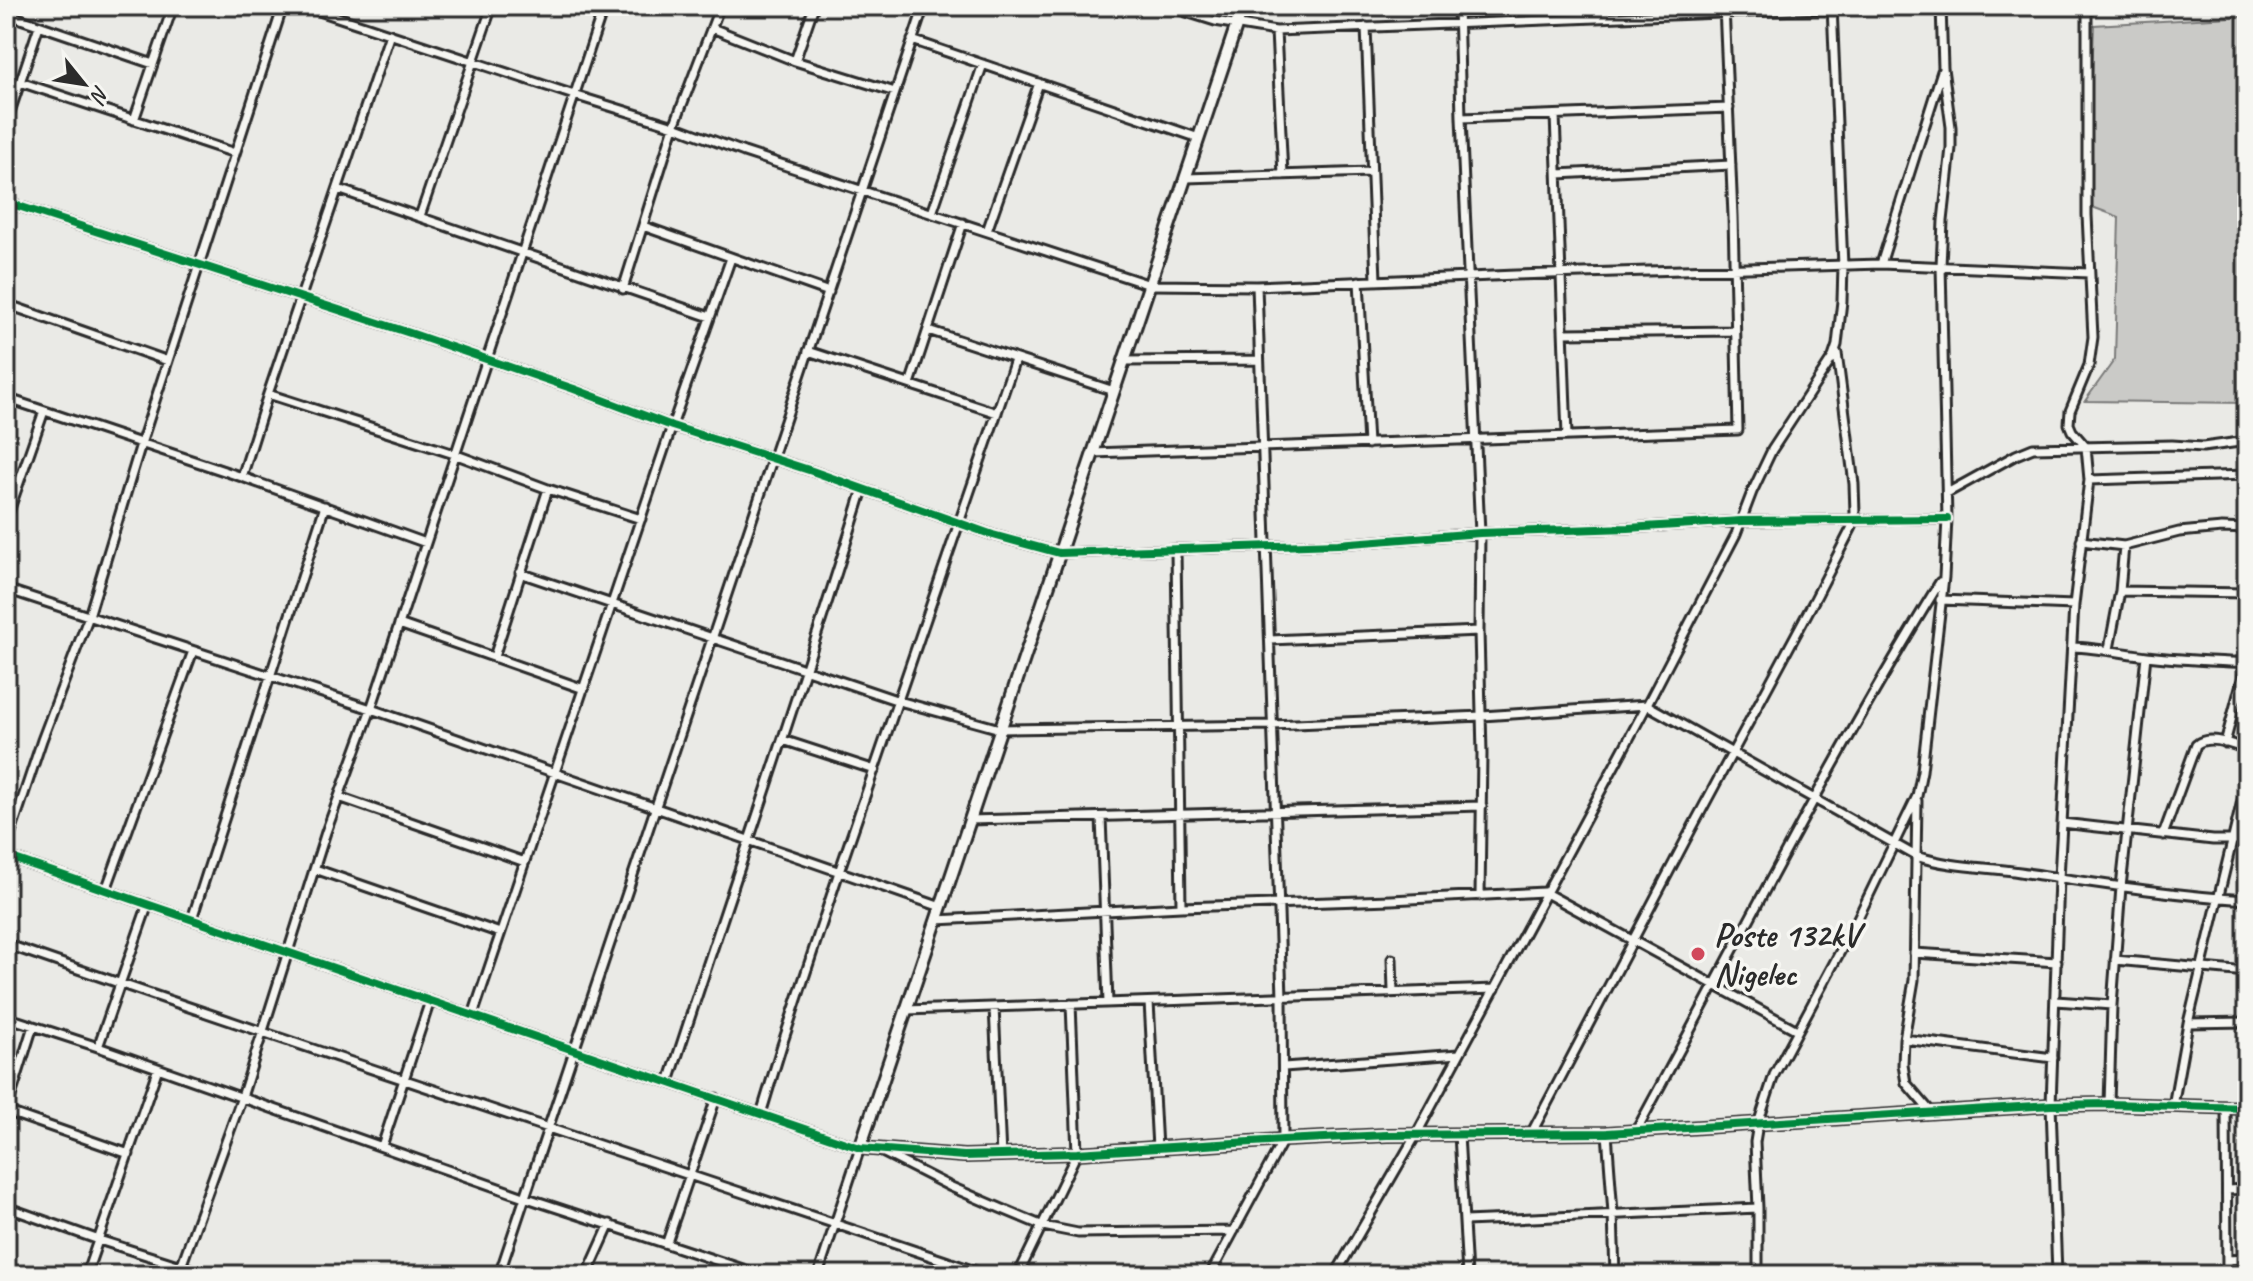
<svg xmlns="http://www.w3.org/2000/svg" width="2253" height="1281" viewBox="0 0 2253 1281" font-family="Caveat,sans-serif">
<style>
.green{fill:#cacac7;stroke:#7a7a79;stroke-width:2}
.lines{fill:none;stroke-linecap:round;stroke-linejoin:round}
.street-casing{stroke:#2b2b2b;stroke-width:13}
.secondary-casing{stroke:#2b2b2b;stroke-width:16}
.street{stroke:#f6f6f2;stroke-width:7}
.secondary{stroke:#f6f6f2;stroke-width:10}
.cycleway-casing{stroke:#f6f6f2;stroke-width:13}
.cycleway{stroke:#00873e;stroke-width:8}
.poi-dot{fill:#d1495b;stroke:#f6f6f2;stroke-width:3}
.labels{text-anchor:middle;stroke-width:7;stroke-linejoin:round;paint-order:stroke}
.poi-label{font-size:34px;font-weight:bold;fill:#2b2b2b;stroke:#f6f6f2;text-anchor:start}
</style>
<rect width="100%" height="100%" fill="#eaeae6"/>
<filter id="ink" filterUnits="userSpaceOnUse"><feTurbulence type="fractalNoise" baseFrequency=".0125" numOctaves="2"/><feDisplacementMap in="SourceGraphic" scale="16" xChannelSelector="R" yChannelSelector="G"/><feConvolveMatrix kernelMatrix="1 2 1 2 8 2 1 2 1" color-interpolation-filters="sRGB"/></filter>
<g filter="url(#ink)">
<path class="green" d="M2247,16V403L2085,401L2115,359L2119,217L2087,205L2094,25Z"/>
<g class="lines">
<defs>
<path id="street" d="M304,6L574,95L674,126L744,152L1150,285L1257,286L1516,275L1881,264L2089,273
M1167,6L1215,21L1276,31L1896,6
M1458,6L1461,118L1480,533L1479,631L1482,754L1480,896
M6,14L153,64
M1366,27L1376,280
M712,28L795,61L895,92
M1276,31L1283,175
M912,40L1199,138
M795,61L814,6
M20,82L235,153
M1555,115L1567,436
M1461,118L1729,108
M134,120L173,6
M6,124L39,26
M1558,174L1731,165
M1186,178L1371,172
M338,189L710,317
M6,202L413,334L574,389L672,426L812,471L993,535L1059,553L1338,544L1480,533L1628,528L1741,521L1947,519
M932,213L983,64
M420,216L492,6
M643,226L829,292
M987,231L1039,83
M1881,264L1942,71
M1359,281L1368,444
M623,289L674,126L720,6
M6,304L168,361
M928,330L1114,391
M1564,333L1735,331
M808,351L997,413
M1123,361L1259,360
M910,384L963,223
M268,394L454,454L548,489L641,519
M6,398L242,477L426,543
M1093,453L1738,430L1733,216L1724,6
M242,477L268,394L390,34
M2089,480L2247,475
M1947,493L2016,455L2033,448L2172,445L2203,447L2247,441
M6,520L44,411
M2081,541L2124,546L2179,532L2222,528L2247,529
M1176,550L1181,907
M520,573L899,701L1000,729L1272,725L1482,716L1647,705L1916,856C1949,867 1985,867 2020,872C2095,883 2171,895 2247,900
M6,589L371,709L941,907
M2120,591L2247,593
M1940,600L2074,605
M399,624L584,689
M1270,640L1479,631
M2072,647C2098,648 2122,653 2147,656C2180,660 2214,661 2247,663
M2109,649L2120,591L2124,546
M494,657L548,489
M783,740L875,770
M2225,743L2247,661
M339,797L525,862
M1917,801L1914,980L1904,1039L1903,1065L1906,1083L1931,1112
M1101,817L1108,1003
M969,820L1482,806
M2062,823L2213,840H2247
M2163,835L2196,745C2208,734 2233,744 2247,750
M6,848L42,740L89,616L141,444L283,6
M6,856L860,1148L818,1275
M315,869L500,933
M106,890L193,651
M192,919L325,506
M937,920L1181,907L1391,900L1544,892L1797,1030
M6,944C332,1058 660,1164 987,1275
M1914,953L2057,962
M1392,959L1393,992
M2115,960L2247,972
M2056,1001L2112,1005
M1149,1002L1157,1148
M994,1007L1001,1156
M906,1010L1495,989
M473,1015L672,426L731,258
M6,1017L98,1047L524,1197L761,1275
M2188,1023L2247,1022
M1904,1039L2053,1058
M98,1047L148,904
M1284,1067L1459,1054
M669,1082C733,884 802,688 863,489
M2109,1104L2112,1005L2121,887L2146,656
M2173,1106L2188,1023L2247,780
M2226,1107L2227,1275
M6,1111L129,1154
M6,1112L33,1026
M761,1114L782,1045L839,872L1015,360
M1636,1131C1736,947 1830,760 1940,582
M1607,1133L1613,1213L1615,1275
M1459,1134L1467,1275
M1531,1134L1693,826L1815,599L1852,527L1855,513L1854,484L1837,353
M382,1146L430,1001
M882,1152L949,1186L1000,1208L1043,1226L1078,1233L1234,1231
M2227,1190L2247,1189
M6,1207L99,1240L209,1275
M1465,1221L1758,1208
M667,1242L716,1098
M2227,1260L2247,1259
M86,1275L158,1068
M178,1275L242,1097L326,832L371,709L604,6
M499,1275L924,6
M587,1275L610,1224
M937,1275L943,1260
M1018,1275L1077,1153L1071,1004
M1210,1275L1283,1140L1282,997L1257,286
M1335,1275L1416,1135L1647,705L1736,534L1752,492L1772,450L1833,357L1837,345L1842,301L1843,266L1832,6
M1734,1275L1758,1274
M1758,1275V1208L1755,1142L1758,1124L1774,1075L1856,922L1917,796L1922,771L1944,577L1947,519L1941,266L1943,221L1951,148V127L1943,68L1941,6
M2057,1275L2051,1105L2059,878L2074,605L2089,480L2086,447L2072,431L2069,424L2070,411L2089,365L2093,337L2087,215V6"/>
<path id="secondary" d="M1243,6L860,1148L964,1156L1077,1153L1283,1140L1387,1135L1607,1133L2051,1105L2109,1104L2247,1108"/>
</defs>
<use href="#street" class="street-casing"/>
<use href="#secondary" class="secondary-casing"/>
<use href="#street" class="street"/>
<use href="#secondary" class="secondary"/>
<defs>
<path id="cycleway" d="M6,202L413,334L574,389L672,426L812,471L993,535L1059,553L1338,544L1480,533L1628,528L1741,521L1947,519
M6,856L860,1148L964,1156L1077,1153L1283,1140L1387,1135L1607,1133L2051,1105L2109,1104L2247,1108"/>
</defs>
<use href="#cycleway" class="cycleway-casing"/>
<use href="#cycleway" class="cycleway"/>
</g>
</g>
<circle class="poi-dot" cx="1698" cy="954" r="8"/>
<g class="labels">
<g class="poi-label">
<text x="1714" y="946">Poste 132kV<tspan x="1714" dy="39">Nigelec</tspan></text>
</g>
</g>
<rect width="2253" height="1281" fill="none" stroke="#f6f6f2" stroke-width="32"/>
<rect x="16" y="16" width="2221" height="1249" fill="none" stroke="#2b2b2b" stroke-width="3" filter="url(#ink)"/>
<g transform="translate(84 84) rotate(120)" stroke="#f6f6f2" stroke-width="6" paint-order="stroke">
<path d="M0-6L14 30L0 20L-14 30Z" fill="#2b2b2b"/>
<text y="-12" font-size="22" font-weight="bold" text-anchor="middle" fill="#2b2b2b">N</text>
</g>
</svg>
